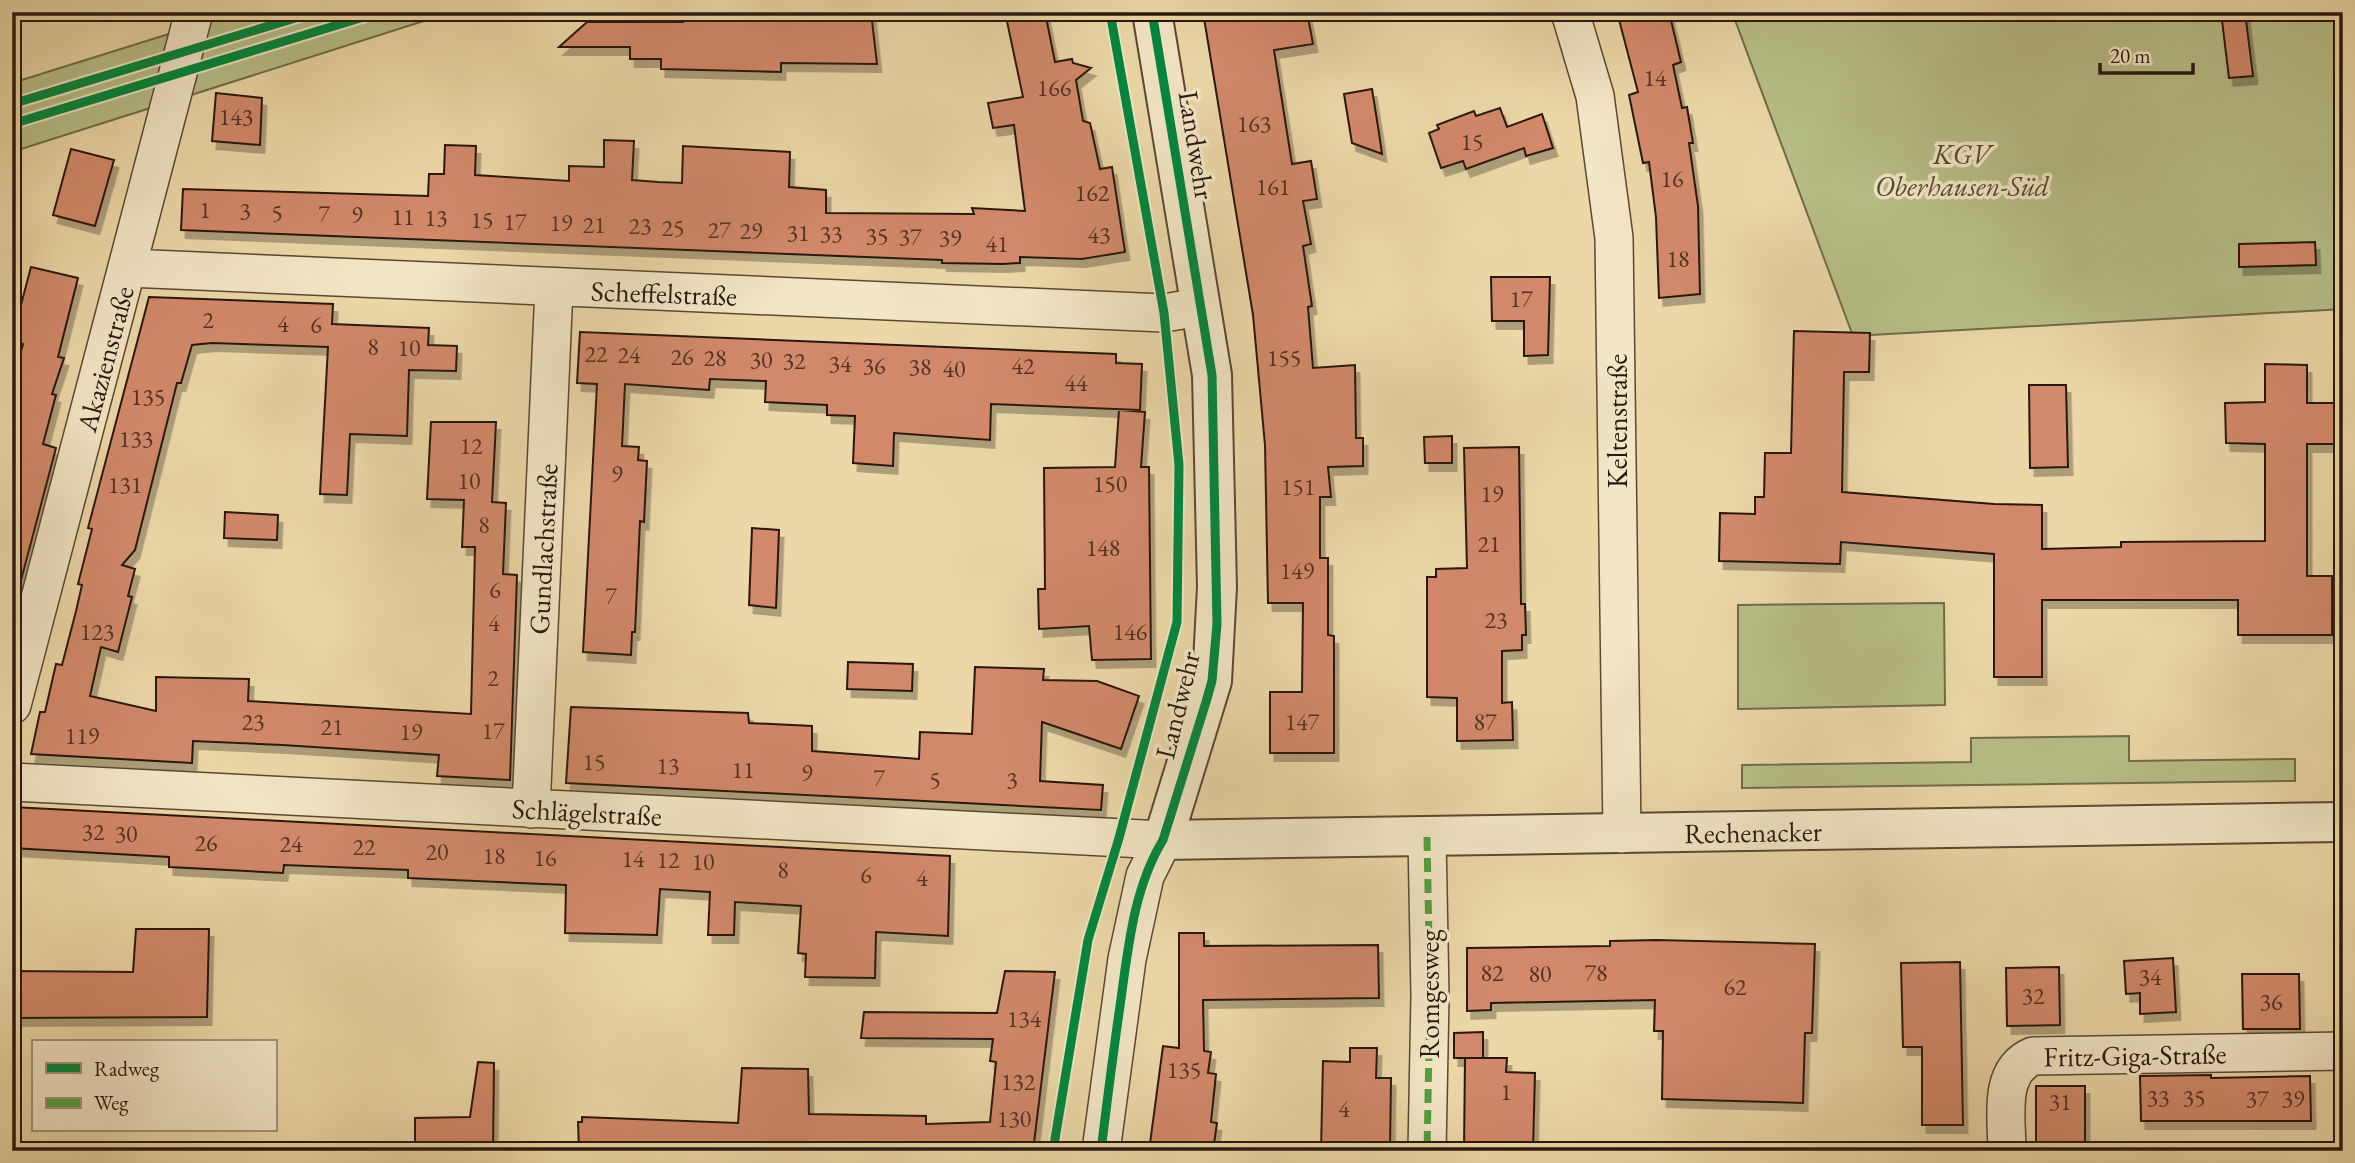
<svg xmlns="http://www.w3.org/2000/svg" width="2355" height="1163" viewBox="0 0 2355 1163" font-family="'EB Garamond',serif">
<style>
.green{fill:#b7bf88;stroke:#706c4c;stroke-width:2}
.building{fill:#d2896b;stroke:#29180f;stroke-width:2;filter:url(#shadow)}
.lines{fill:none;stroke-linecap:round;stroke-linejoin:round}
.minor-casing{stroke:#5a4835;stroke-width:40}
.tertiary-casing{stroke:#5a4835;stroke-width:42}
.minor{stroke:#f3e6c6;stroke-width:37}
.tertiary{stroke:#f3e6c6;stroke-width:38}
.quiet{stroke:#51a13f;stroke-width:7;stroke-dasharray:14 7;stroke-linecap:butt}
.cycleway-casing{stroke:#f3e6c6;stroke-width:13}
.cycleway{stroke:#00873e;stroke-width:9}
.labels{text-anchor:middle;stroke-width:7;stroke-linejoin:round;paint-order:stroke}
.number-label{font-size:24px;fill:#533426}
.street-label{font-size:28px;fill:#29180f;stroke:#f3e6c6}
.park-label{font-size:28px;font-style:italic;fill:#544a33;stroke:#f3e6c6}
</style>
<defs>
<filter id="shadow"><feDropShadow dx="4.5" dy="8" stdDeviation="0" flood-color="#0004"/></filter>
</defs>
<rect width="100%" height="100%" fill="#ecd8a7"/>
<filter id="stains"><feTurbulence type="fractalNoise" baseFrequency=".00286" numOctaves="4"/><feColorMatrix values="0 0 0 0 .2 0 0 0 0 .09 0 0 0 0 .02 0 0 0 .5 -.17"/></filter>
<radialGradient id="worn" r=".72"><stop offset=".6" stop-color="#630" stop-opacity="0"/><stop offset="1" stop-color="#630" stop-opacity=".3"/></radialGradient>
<path class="green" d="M239,12H452L12,152V83Z
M1732,12H2343V309L1853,336Z
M1944,603L1945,705L1738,709V605Z
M2129,736V761L2295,759V781L1742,788V765L1971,762V738Z"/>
<path class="building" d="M682,12H871L877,64L781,63V72L661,69V59H630V47H559L587,22H683Z
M1005,12H1045L1055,62L1072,59L1073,63L1091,68L1076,80L1083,121L1090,123L1100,169L1112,167L1125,252L1082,259L1020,257V263L1003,264L942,263V260L181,230L183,189L428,196L429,174H444L445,145L476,146L475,175L569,181V166L604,167V140L634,141L632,180L658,182L682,183L683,146L790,152L789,187L826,190V213L974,214L972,208L1025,211L1014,125L993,128L988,103L1023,97Z
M1203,12H1307L1313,44L1274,50L1292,164L1311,161L1317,199L1303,201L1311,244L1303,246L1312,306L1308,307L1313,368L1355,365L1356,438H1363V466L1328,467L1331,497H1320V558H1328V635L1334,636V753H1270V692H1302L1303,603H1268L1265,445L1253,315Z
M1617,12H1669L1681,62L1673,65L1682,108L1687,107L1693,143H1689L1698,206L1700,294L1659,298L1656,217L1649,162L1643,163L1629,95L1638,92Z
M2221,12H2245L2253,76L2229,78Z
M1372,89L1379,133L1382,154L1352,143L1344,94Z
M216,93L262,98L260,145L212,141Z
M1500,108L1507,127L1542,114L1553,148L1526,156L1524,148L1466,169L1463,161L1441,168L1429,133L1439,129L1437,125L1474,111L1476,116Z
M71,149L114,160L95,226L53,215Z
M2315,242L2316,265L2239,267V244Z
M31,267L78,278L58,357L64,358L52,394L56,395L43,444L56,448L20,584L12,583V384L23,344L12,339Z
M1491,277H1550L1548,355L1524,356V321H1492Z
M149,297L333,304L332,324L429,328L428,345L457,346L456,371L409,370L407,436L350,434L347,495L320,494L328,347L212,343L192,345L181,383H177L135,550L122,565L135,569L128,596L132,597L118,652L101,647L90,696L156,711V677L249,679L248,701L471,714L475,547H462L464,500L427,499L431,422H496L492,502L506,503L503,574L517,575L510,780L437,776L439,755L282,745L193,741L192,763L31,754L40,712H45L56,664L62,665L76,611L82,585L78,584L92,529L88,528Z
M1794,331L1870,333L1869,372H1844L1842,492L1994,504L2042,505V549L2121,547V542L2265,541V444L2226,443L2225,403L2265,402V364L2307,365V403H2343V444H2307V576H2332V635H2238V600H2042V677H1994V554L1841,542L1840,564L1719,561L1720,513L1755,514V497H1764L1765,453H1791Z
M580,332L1116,354V363L1142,364L1140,410L991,404L990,440L894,433L893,466L853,463L855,416L827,415V405L765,402L766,381L710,379L709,390L625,384L622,446L639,447L638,460L647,461L644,522L640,521L635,632H632L631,655L583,652L597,384L577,383Z
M2029,385H2066L2068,467L2030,468Z
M1119,410L1145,412L1141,467H1149L1151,659L1092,660L1089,626L1039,629L1038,589H1045L1044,468L1115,467Z
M1452,436V463H1425L1424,437Z
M1519,447L1521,604H1525L1526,635H1522V650L1502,651V703L1512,702L1513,740L1457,741V698L1427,697V577H1436V569L1467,568L1464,448Z
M225,512L278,515L277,540L224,538Z
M752,528L779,530L776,608L749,605Z
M848,662L913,664L912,691L847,689Z
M975,667L1044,669L1043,680L1097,681L1139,696L1121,749L1042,722L1040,781L1103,785L1101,810L566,783L571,707L748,713L749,723L812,726V751L919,759L920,732L972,734Z
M12,807L950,856L948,936L876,932L875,978L805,977L806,954L798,953L801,906L735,902L734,935H708L710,892L660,889L657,935L565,933L566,885L408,878V870L358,868L284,865L283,873L169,867V857L12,848Z
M136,929H209L207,1017L12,1018V971L133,972Z
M1179,933H1204V946L1378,945L1379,998L1203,1000L1204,1051L1211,1052L1208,1073L1216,1074L1211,1122L1217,1123L1213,1151H1149L1163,1046L1179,1048Z
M1657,940L1815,944L1812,1033H1805L1803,1103L1662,1099L1663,1031H1654L1655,1000L1491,1003V1010L1467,1011V948L1610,946V941Z
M2173,958L2176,1012L2140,1014V993L2126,994L2124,961Z
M1960,962L1963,1125H1922V1047H1903L1901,963Z
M2059,967L2060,1025L2007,1026L2006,968Z
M1005,971L1055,972L1033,1151H579L578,1122H582V1117L738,1123L742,1068L808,1069L809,1114L926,1116V1124L990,1122L996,1062L990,1061L993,1039L861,1038L864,1012L997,1013Z
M2242,974H2299L2300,1029H2243Z
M1483,1032V1058H1454V1033Z
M1350,1048H1377L1376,1078H1391L1390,1151H1321L1323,1061L1350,1062Z
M1465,1058H1507L1506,1072L1535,1073L1533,1151H1464Z
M478,1062L494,1063L493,1151H415V1118L470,1117Z
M2211,1075V1078L2310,1076L2311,1121H2141L2140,1076Z
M2036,1086H2085V1149H2036Z"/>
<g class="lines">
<defs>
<path id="minor" d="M1570,12L1595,96L1614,238L1622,834
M128,268L1164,313L1200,307
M12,705L194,12
M12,782L1163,840L1145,876L1127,959L1101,1151
M531,809L554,288
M1427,837L1430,996L1427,1151
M2007,1151C2007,1119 1997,1071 2033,1056L2343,1051"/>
<path id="tertiary" d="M1152,12L1212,375L1217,587L1212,681L1163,840L2343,822"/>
</defs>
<use href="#minor" class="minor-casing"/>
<use href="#tertiary" class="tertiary-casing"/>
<use href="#minor" class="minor"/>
<use href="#tertiary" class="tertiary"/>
<path class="quiet" d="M1427,837L1430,996L1427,1151"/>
<defs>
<path id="cycleway" d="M12,104L315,12
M12,124L380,12
M1053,1151L1088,940L1119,838L1177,622L1179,465L1164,313L1110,12
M1101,1151C1107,1102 1113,1054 1120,1006C1128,950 1133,889 1163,840L1206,702L1212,681L1217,624L1212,375L1152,12"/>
</defs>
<use href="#cycleway" class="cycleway-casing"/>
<use href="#cycleway" class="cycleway"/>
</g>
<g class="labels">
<g class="number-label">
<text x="1655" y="86">14</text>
<text x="1054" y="96">166</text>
<text x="236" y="125">143</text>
<text x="1254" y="132">163</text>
<text x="1472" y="150">15</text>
<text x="1672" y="187">16</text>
<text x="1273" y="195">161</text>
<text x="1092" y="201">162</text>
<text x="205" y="218">1</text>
<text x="245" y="219">3</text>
<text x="277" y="221">5</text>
<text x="324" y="222">7</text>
<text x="357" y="223">9</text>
<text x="403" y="225">11</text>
<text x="436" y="226">13</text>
<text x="482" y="228">15</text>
<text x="515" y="230">17</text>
<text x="561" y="231">19</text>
<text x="594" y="233">21</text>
<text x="640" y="234">23</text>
<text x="673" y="236">25</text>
<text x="719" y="238">27</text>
<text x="751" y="239">29</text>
<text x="798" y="241">31</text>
<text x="831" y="242">33</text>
<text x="1099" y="243">43</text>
<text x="877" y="244">35</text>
<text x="910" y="245">37</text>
<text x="950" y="246">39</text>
<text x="997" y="252">41</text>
<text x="1678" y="267">18</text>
<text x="1521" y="307">17</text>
<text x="208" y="328">2</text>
<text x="283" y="332">4</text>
<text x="316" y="333">6</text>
<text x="373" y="355">8</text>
<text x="409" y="356">10</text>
<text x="596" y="362">22</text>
<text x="629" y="363">24</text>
<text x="682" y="365">26</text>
<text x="715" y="366">28</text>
<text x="1284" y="366">155</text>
<text x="761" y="368">30</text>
<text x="794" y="369">32</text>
<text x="840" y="372">34</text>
<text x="874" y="374">36</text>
<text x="1023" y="374">42</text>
<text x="920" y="375">38</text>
<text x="954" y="377">40</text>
<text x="1076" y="391">44</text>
<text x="148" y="405">135</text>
<text x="136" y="447">133</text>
<text x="471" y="454">12</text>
<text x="617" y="482">9</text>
<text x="469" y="489">10</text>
<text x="1110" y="492">150</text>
<text x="125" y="493">131</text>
<text x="1298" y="495">151</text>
<text x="1492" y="502">19</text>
<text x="484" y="533">8</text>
<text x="1489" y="552">21</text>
<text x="1103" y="556">148</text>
<text x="1297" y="579">149</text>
<text x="495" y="598">6</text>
<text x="611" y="604">7</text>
<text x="1496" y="628">23</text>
<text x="494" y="631">4</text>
<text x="97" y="640">123</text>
<text x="1130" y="640">146</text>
<text x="493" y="686">2</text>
<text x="253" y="730">23</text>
<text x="1302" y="730">147</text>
<text x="1485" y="730">87</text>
<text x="332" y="735">21</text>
<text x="493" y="739">17</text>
<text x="411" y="740">19</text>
<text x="82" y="744">119</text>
<text x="594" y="770">15</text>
<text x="668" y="774">13</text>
<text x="743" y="778">11</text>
<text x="807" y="781">9</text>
<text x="879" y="786">7</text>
<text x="935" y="788">5</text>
<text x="1012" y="788">3</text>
<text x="93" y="840">32</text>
<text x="126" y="842">30</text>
<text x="206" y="851">26</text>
<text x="291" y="852">24</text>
<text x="364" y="855">22</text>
<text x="437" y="860">20</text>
<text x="494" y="864">18</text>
<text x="545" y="866">16</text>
<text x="633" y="867">14</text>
<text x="668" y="868">12</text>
<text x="703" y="870">10</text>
<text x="783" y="878">8</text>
<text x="866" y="883">6</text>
<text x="922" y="886">4</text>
<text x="1492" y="981">82</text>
<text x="1596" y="981">78</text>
<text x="1540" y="982">80</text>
<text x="2150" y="985">34</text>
<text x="1735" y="995">62</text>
<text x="2033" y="1004">32</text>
<text x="2271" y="1010">36</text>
<text x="1024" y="1027">134</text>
<text x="1184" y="1078">135</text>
<text x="1018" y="1090">132</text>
<text x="1506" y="1100">1</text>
<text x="2158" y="1106">33</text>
<text x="2194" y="1106">35</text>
<text x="2257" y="1107">37</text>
<text x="2293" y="1107">39</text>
<text x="2060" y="1110">31</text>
<text x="1344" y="1117">4</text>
<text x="1014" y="1127">130</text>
</g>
<g class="street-label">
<text transform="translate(1197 145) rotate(81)" y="10">Landwehr</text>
<text transform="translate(664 293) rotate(2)" y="10">Scheffelstraße</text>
<text transform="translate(105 359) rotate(-75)" y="10">Akazienstraße</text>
<text transform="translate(1617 421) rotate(-90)" y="10">Keltenstraße</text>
<text transform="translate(543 549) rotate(-87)" y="10">Gundlachstraße</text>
<text transform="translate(1177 705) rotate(-76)" y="10">Landwehr</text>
<text transform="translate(587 812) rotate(3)" y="10">Schlägelstraße</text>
<text transform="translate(1753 832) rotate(-1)" y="10">Rechenacker</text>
<text transform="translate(1429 994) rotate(-90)" y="10">Romgesweg</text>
<text transform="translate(2135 1055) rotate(-1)" y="10">Fritz-Giga-Straße</text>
</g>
<g class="park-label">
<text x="1962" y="164">KGV<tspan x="1962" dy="32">Oberhausen-Süd</tspan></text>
</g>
</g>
<rect width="2355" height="1163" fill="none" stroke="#ecd8a7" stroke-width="42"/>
<rect x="14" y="14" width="2327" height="1135" fill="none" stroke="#29180f" stroke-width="3.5"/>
<rect x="21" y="21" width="2313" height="1121" fill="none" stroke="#29180f" stroke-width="2"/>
<rect x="32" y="1040" width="245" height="91" fill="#f3e6c6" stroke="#a2947d" stroke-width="2"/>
<rect x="46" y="1063" width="35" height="10" fill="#00873e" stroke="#a2947d" stroke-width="2"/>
<text x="94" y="1076" font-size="21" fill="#29180f">Radweg</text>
<rect x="46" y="1098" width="35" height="10" fill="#51a13f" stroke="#a2947d" stroke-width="2"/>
<text x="94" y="1110" font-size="21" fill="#29180f">Weg</text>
<path d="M2100 63v10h93v-10" fill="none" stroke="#29180f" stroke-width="3.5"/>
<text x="2110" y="63" font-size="21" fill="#29180f" stroke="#f3e6c6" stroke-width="5" paint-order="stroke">20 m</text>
<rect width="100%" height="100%" filter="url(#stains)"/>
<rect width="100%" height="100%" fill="url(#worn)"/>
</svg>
